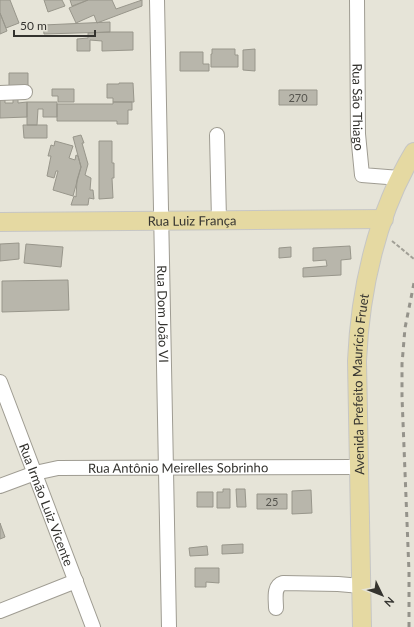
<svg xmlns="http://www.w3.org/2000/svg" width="414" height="627" viewBox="0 0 414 627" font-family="Lato,sans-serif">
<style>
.building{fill:#b8b6ab;stroke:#98968b}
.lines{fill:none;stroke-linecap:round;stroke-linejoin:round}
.minor-casing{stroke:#9f9c92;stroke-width:16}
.major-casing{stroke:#c6c6c5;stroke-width:20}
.path{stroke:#a19f96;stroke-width:2;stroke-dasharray:4 2;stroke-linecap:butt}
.minor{stroke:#fff;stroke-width:14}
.major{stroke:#e5d9a2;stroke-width:18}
.rail{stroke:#95938b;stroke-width:3;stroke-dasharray:5 5;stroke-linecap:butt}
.labels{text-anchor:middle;stroke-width:3;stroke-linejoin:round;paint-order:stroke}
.number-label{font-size:11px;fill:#55544e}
.street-label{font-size:13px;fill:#34332f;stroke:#e6e4d8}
</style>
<rect width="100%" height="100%" fill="#e6e4d8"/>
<path class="building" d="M0,0H10L19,23L6,28L0,13Z
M44,0H62L65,6L48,12Z
M70,0H88L72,6Z
M88,0H112L116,9L142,0V6L97,23L94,15L76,23L69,8Z
M0,13L7,31L0,34Z
M110,22V32L44,34L43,25Z
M110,32H133V50L102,51V41L90,40V51H77V39L88,38V33Z
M212,49H235V55H238V67H211V54H212Z
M255,49V71L243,70V50Z
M180,52H203V64H209V71H180Z
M9,73H28V86H9Z
M119,83H133L134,102H113V98H107V84H119Z
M52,89H74V102H58V96H52Z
M279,90H317V105H279Z
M0,96H5V103H13V96H18V103L27,102V117L0,118Z
M27,102H57V117H43V109H38L37,125H27Z
M113,102H132V110H128V124H117V121H57V104H113Z
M23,125H47V138H24Z
M81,135L84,143H82L88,164L85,175L91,178L90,190H93L94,199L89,198L88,205H71L74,196L76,197L77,180L81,167L73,137Z
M55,141L73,146L69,158L75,160L76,155L78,156L81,167L73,196L53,190L58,171H56L54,178L47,176L51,156H48L51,145L54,146Z
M99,141H112V163H114V178H112L113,198L99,199Z
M19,243V259L0,261V244Z
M26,244L63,247L61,267L24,263Z
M350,246L351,259L341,260V275L303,277V268L327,266L326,260L313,261V248Z
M291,247V257L279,258V248Z
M68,280L69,310L2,312V281Z
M223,489H230V508H217V492H223Z
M236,489H245L246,507H237Z
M311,490L312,513L292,514V491Z
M197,492H213V507H197Z
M257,494H287V509H257Z
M0,523L5,537L0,539Z
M243,544V553L222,554V545Z
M207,546L208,555L190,556L189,548Z
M195,568H219V583L206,582V587H195Z"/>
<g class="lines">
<defs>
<g id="minor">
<path id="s1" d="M157,0L169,627"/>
<path id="s2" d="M357,0L358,134L362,175L400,178"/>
<path d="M0,93L25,92"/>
<path d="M217,135L219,220"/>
<path id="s3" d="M0,382L93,627"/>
<path id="s4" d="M0,486L35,473L58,468L359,467"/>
<path d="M276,608C276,599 273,586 283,583L338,584L361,586"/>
<path d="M0,611L76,581"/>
</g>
<g id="major">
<path id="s5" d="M0,222L384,219"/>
<path id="s6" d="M362,627L357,361C360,290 377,213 414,152"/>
</g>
</defs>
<use href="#minor" class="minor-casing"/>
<use href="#major" class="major-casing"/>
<path class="path" d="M392,241L414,259"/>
<use href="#minor" class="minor"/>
<use href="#major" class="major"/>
<path class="rail" d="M409,627V572L402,397V364L405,328L414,283"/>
</g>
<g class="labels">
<g class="number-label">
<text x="298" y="102">270</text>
<text x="272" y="506">25</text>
</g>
<g class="street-label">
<text dy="5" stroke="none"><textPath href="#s2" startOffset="107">Rua São Thiago</textPath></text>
<text dy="5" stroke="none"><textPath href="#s5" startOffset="192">Rua Luiz França</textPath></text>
<text dy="5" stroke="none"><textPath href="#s1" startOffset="314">Rua Dom João VI</textPath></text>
<text dy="5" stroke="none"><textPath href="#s6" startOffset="243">Avenida Prefeito Maurício Fruet</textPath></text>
<text dy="5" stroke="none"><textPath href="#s4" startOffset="181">Rua Antônio Meirelles Sobrinho</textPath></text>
<text dy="5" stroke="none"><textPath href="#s3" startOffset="131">Rua Irmão Luiz Vicente</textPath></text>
</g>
</g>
<g transform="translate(382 595) rotate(133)" stroke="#e6e4d8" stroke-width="3" paint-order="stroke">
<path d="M0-3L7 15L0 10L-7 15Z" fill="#34332f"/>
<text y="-6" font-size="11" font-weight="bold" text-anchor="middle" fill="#34332f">N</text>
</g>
<path d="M14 30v6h81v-6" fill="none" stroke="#34332f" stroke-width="2"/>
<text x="20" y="30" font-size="12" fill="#34332f" stroke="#e6e4d8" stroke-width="3" paint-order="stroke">50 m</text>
</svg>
